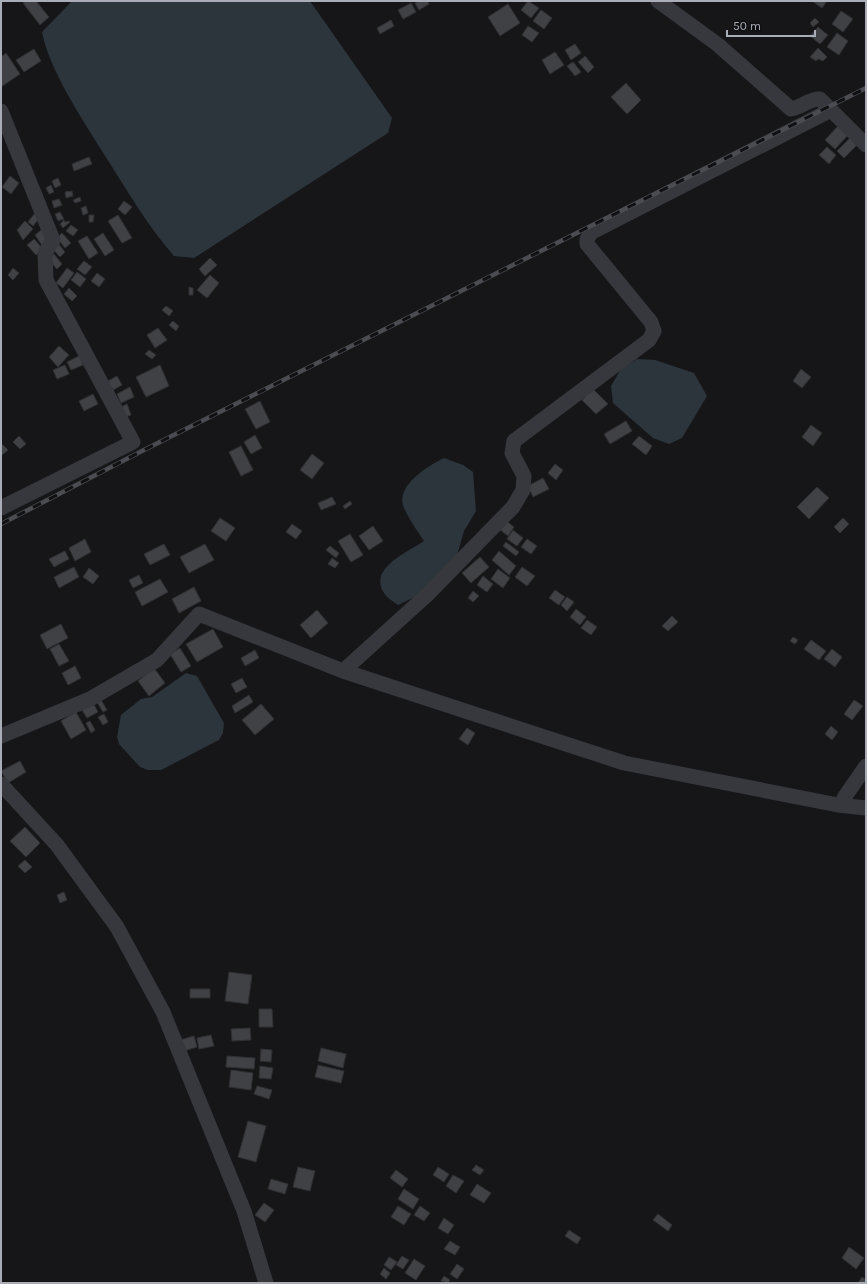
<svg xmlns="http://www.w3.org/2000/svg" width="867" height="1284" viewBox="0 0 867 1284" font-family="Karla,sans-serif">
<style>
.water{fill:#2c353c}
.building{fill:#404145;stroke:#303034}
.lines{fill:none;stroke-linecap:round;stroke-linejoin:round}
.minor{stroke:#37383d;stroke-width:15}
.rail-casing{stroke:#4a4c52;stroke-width:4.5}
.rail{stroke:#111113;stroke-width:3;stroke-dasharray:9;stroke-linecap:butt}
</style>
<rect width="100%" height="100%" fill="#161618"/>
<path class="water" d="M72,1H310L392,118L388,133L194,258L174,256C146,224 125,187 102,151C82,119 49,69 42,32Z
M637,359L655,360L694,373L707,396L682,438L669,444L653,438L613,403L611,386L621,369Z
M444,458L463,465L473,472L476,511L464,531L454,566L425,592L398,605C393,601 387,598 384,593C368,568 408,552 424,541C418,532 406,515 403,505C397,485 429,465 444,458Z
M186,673L197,676L224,723L223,733L219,740L161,770H148L140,767L119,744L117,737L121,715L141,699L152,697Z"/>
<path class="building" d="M26,1H36L49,17L40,25L23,3Z
M419,1H428L429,4L419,10L415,3Z
M528,1L539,8L531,18L521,10Z
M812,1H827L822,8Z
M411,3L416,12L403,19L398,10Z
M508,4L520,23L500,36L488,17Z
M541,10L552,18L544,29L533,21Z
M841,11L853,19L843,32L832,24Z
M815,18L819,22L813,27L810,23Z
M391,20L394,26L380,34L377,28Z
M528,26L539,33L532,42L522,35Z
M818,27L828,35L820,44L810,36Z
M837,33L848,41L839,55L827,47Z
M575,44L581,53L571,60L565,50Z
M818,48L827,57L823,61L818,59L816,61L810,57Z
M34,49L41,61L24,72L16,60Z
M555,52L564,65L550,74L542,60Z
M6,53L20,74L1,87V57Z
M585,56L594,67L588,73L578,62Z
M573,62L581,72L575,76L567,66Z
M626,83L641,100L627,114L611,97Z
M838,126L848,135L835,149L825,140Z
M850,138L857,145L844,158L837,151Z
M827,147L836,155L829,164L819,155Z
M89,157L92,164L74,171L72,164Z
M10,176L19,183L11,194L2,187Z
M58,178L61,185L55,188L52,181Z
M51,185L54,192L49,194L46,188Z
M72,191L73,196L66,198L65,192Z
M80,197L81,201L75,203L73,200Z
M59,199L62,205L54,208L52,201Z
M124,201L132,207L125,215L118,209Z
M86,206L88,213L83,215L81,208Z
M60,212L64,219L58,221L55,214Z
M35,213L40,217L33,226L28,222Z
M89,215H94L93,222H89Z
M118,215L132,238L122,243L108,221Z
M64,220L65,222L69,221L70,222L63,228L60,224Z
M25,221L33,229L23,240L17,230Z
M71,225L78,230L73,236L66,231Z
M46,226L50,239L42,245L35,235Z
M62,233L71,243L65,248L57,238Z
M103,233L114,250L105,256L94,239Z
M87,236L98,253L89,259L78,241Z
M34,239L43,249L36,255L27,245Z
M57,242L65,252L60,257L51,247Z
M54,254L62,264L57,269L48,259Z
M210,258L217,265L205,276L199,269Z
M84,261L92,267L85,275L77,269Z
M13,268L19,273L13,280L8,275Z
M67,268L74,273L63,288L56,283Z
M77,272L86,279L80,287L71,280Z
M97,273L105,279L99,287L91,281Z
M210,275L219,283L207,298L197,290Z
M189,287L193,288V295H189Z
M69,288L77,296L72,301L64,294Z
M166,306L173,311L169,316L162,310Z
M173,321L179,326L176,331L169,325Z
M158,328L167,340L155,348L147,335Z
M59,346L69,355L58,367L49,357Z
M149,350L156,355L152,359L145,354Z
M79,356L83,365L71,370L67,362Z
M65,365L69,374L57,379L53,370Z
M160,365L169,386L146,397L136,377Z
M801,369L811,377L802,388L793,381Z
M117,376L122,385L113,390L108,381Z
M130,387L134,397L121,403L117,394Z
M593,389L608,404L596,414L582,400Z
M93,394L98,404L84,411L79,401Z
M260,401L270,422L256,429L245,409Z
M127,404L131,415L125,417L121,407Z
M626,421L632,431L610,444L604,434Z
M811,425L822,433L813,446L802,437Z
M255,435L262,448L251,454L244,442Z
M19,436L26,444L20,449L13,442Z
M639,436L652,446L646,455L632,444Z
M1,443L8,450L1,456Z
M241,446L253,470L241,476L229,452Z
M312,454L324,463L312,479L300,470Z
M555,464L563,470L556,480L548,473Z
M543,478L549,489L533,497L528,486Z
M817,487L829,498L809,519L797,507Z
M332,497L336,504L321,510L318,503Z
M350,501L352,504L345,509L343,506Z
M220,518L235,528L226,541L211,531Z
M843,518L849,524L840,533L834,527Z
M505,520L514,527L508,536L498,528Z
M292,524L302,531L296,539L286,532Z
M373,526L383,541L369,550L359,536Z
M513,530L523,538L517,546L507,539Z
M350,534L363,555L351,562L338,541Z
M85,539L91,552L75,561L69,548Z
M527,539L537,546L531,554L521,547Z
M506,542L519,552L516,556L503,546Z
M164,544L170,555L150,565L144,554Z
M205,544L214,560L189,573L180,557Z
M330,546L339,553L336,558L326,550Z
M65,551L69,559L54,567L49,559Z
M499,551L516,566L509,575L492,560Z
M480,557L489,567L471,583L462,573Z
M332,558L339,563L335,568L328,564Z
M74,567L79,577L59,588L54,577Z
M522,567L535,576L527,586L515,577Z
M89,568L99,576L93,584L83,577Z
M498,569L510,578L503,588L491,579Z
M139,575L143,583L133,588L129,580Z
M483,576L493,584L487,592L477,585Z
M160,579L168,592L142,606L135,592Z
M194,587L201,601L179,613L172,599Z
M555,590L565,597L559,605L549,598Z
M473,591L479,596L473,602L468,598Z
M567,597L574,602L567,611L561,605Z
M576,609L586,617L580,625L570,617Z
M317,610L328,623L311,638L300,625Z
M672,616L678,622L668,631L662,626Z
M587,620L597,627L591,635L581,628Z
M61,624L68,638L47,649L40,635Z
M213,629L223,647L197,662L186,644Z
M793,637L798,640L795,644L790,641Z
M811,640L826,651L819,660L804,649Z
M59,644L69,661L59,666L50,649Z
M180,648L191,666L181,672L170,654Z
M832,649L842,657L835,667L824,659Z
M255,650L259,658L245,666L241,658Z
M75,666L81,678L68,685L62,673Z
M154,668L165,683L149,696L138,681Z
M242,678L247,687L236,693L231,684Z
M249,695L253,702L235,713L232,706Z
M101,700L107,710L103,712L97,702Z
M854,700L863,706L852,720L844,714Z
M93,703L98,712L87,718L82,710Z
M261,704L274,719L255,735L242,720Z
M76,712L86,730L71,739L61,721Z
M104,714L108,722L103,725L98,717Z
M90,721L95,730L91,733L86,723Z
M831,726L838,732L832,740L825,734Z
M467,728L475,733L468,745L459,739Z
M20,761L26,772L8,783L1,771Z
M25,827L40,843L26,857L10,841Z
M25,860L32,867L25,873L18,866Z
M64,892L67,900L60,903L57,895Z
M229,972L252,975L248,1004L225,1001Z
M190,989H210V998H190Z
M259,1009H272L273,1027H259Z
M250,1028L251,1040L232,1041L231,1029Z
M211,1035L214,1046L199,1049L197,1038Z
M194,1036L197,1047L184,1051L180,1040Z
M321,1048L346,1054L343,1068L318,1061Z
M261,1049L272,1050L271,1062L260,1061Z
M227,1056L255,1058L254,1069L226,1067Z
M318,1065L344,1071L341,1083L315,1077Z
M260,1066L273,1068L271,1079L259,1078Z
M231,1070L253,1073L251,1090L229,1087Z
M257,1086L272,1090L269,1099L254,1094Z
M248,1121L266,1126L256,1162L238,1157Z
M476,1165L484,1170L480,1175L472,1170Z
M298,1167L315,1171L310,1191L293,1187Z
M438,1167L449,1174L444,1182L433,1175Z
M396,1170L408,1179L402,1187L390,1178Z
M453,1175L464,1181L456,1193L446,1186Z
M271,1179L288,1184L285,1194L268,1189Z
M477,1184L491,1193L484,1203L470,1195Z
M404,1189L419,1199L413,1209L398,1199Z
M264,1203L274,1210L265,1222L255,1215Z
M398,1206L411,1214L404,1225L391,1217Z
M420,1206L430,1213L424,1221L414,1215Z
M658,1214L672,1225L668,1231L653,1220Z
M444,1218L454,1225L448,1234L438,1228Z
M569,1230L581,1238L577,1244L565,1236Z
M450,1241L460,1247L455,1255L444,1249Z
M849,1247L864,1258L856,1269L842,1258Z
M402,1256L409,1260L403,1269L396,1265Z
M389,1257L397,1262L391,1270L384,1265Z
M414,1259L425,1266L416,1280L405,1273Z
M457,1264L464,1269L457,1279L450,1274Z
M384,1268L390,1273L386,1279L380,1274Z
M444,1276L450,1280L448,1283L441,1281Z
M862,1277L866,1280V1283H858Z"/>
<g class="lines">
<path class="minor" d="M658,1L717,44L791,109C801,108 810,98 820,99L866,145
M1,111L53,240L45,253L46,280L133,442L1,508
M343,671L427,595L513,507L523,490L524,476L512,453L514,441L649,340L654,331L651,322L587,244V239L592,232L831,110
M1,736L90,699L157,660L199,614L343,671L624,763L838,805L866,808
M1,784L57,845L117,927L163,1012L244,1211L266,1283
M844,798L866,766"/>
<defs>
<path id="rail" d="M1,524L142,451L866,88"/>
</defs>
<use href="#rail" class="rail-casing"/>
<use href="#rail" class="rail"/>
</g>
<rect width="867" height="1284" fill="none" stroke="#a8adb8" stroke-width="4"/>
<path d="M727 30v6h88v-6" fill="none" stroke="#a8adb8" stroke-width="2"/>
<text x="733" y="30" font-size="12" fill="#a8adb8" stroke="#111113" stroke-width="3" paint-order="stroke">50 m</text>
</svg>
